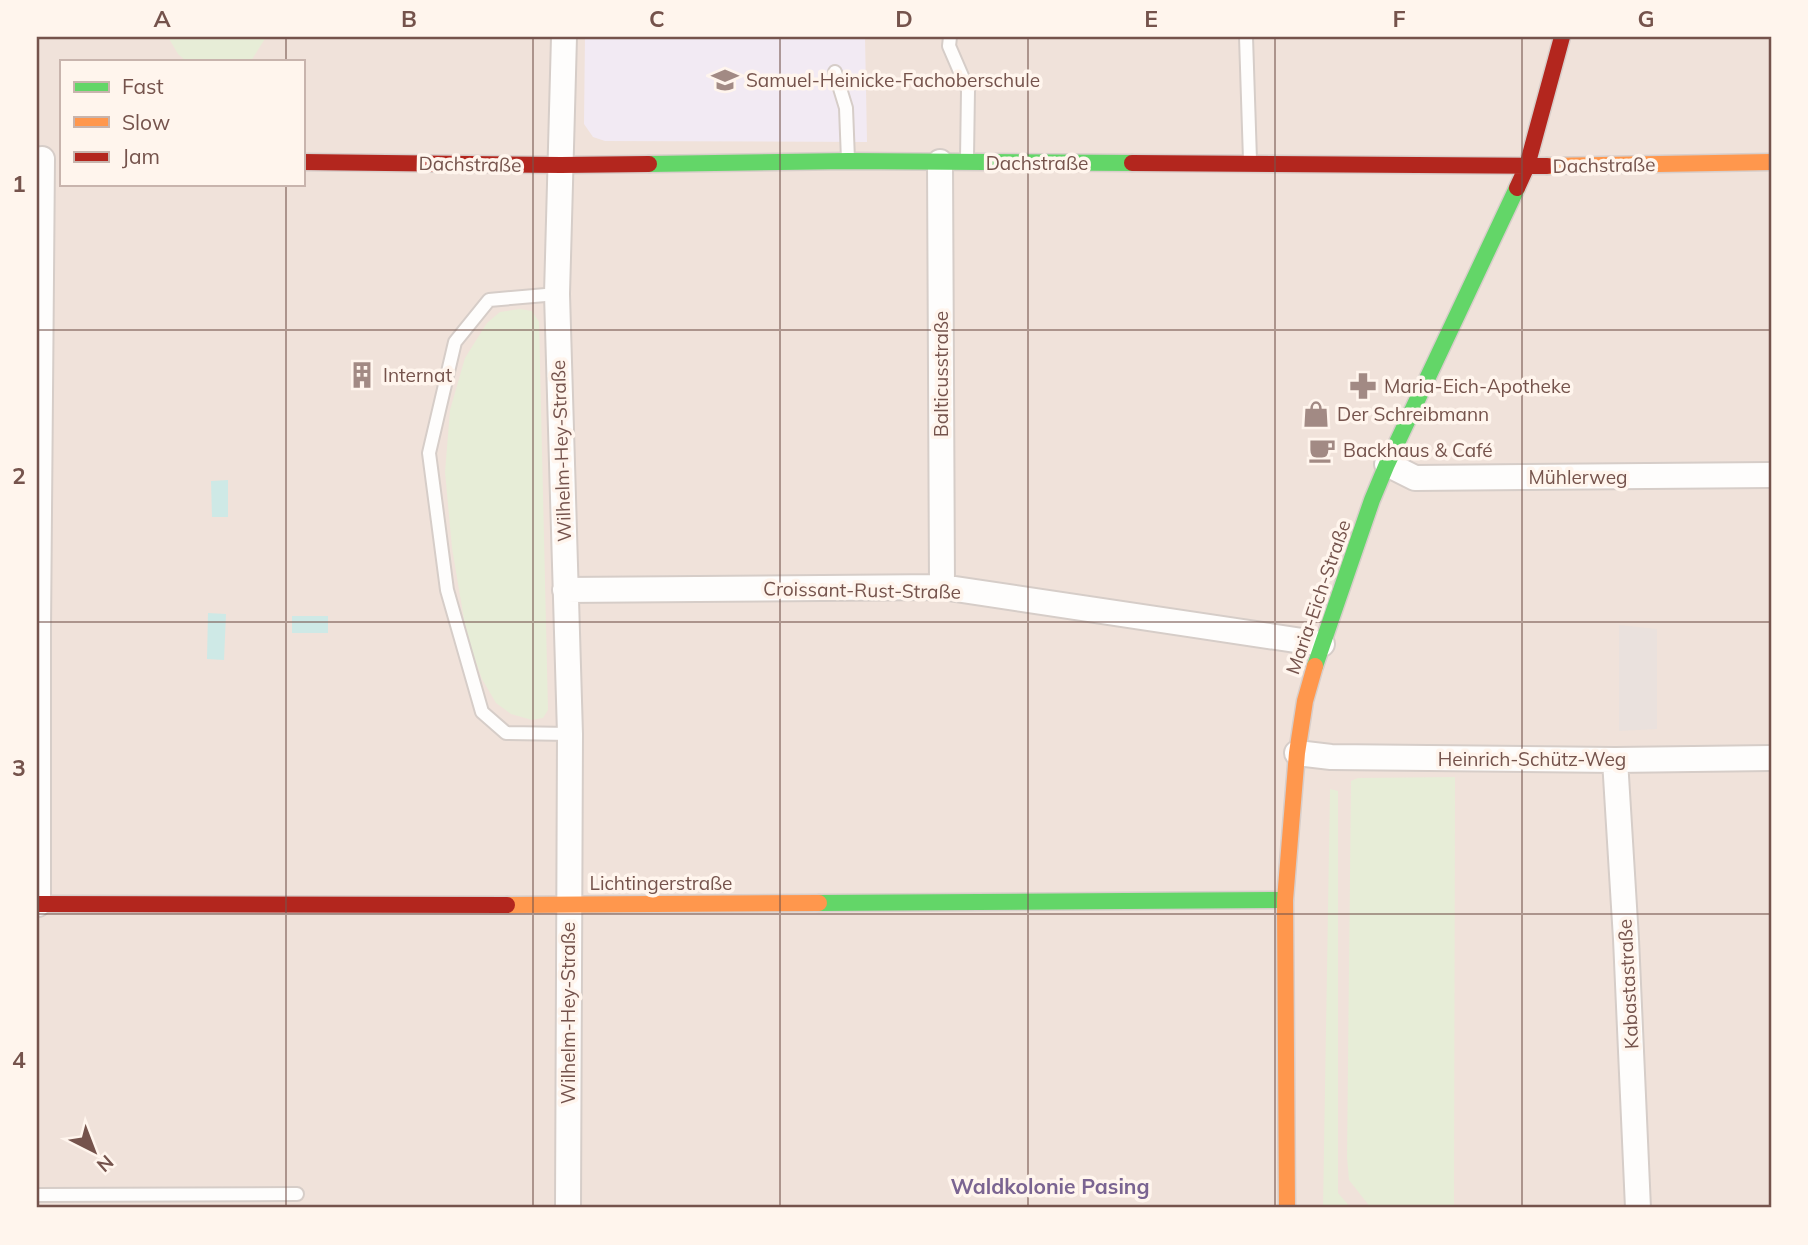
<svg xmlns="http://www.w3.org/2000/svg" width="1808" height="1245" viewBox="0 0 1808 1245" font-family="Mulish,sans-serif">
<style>
.residential{fill:#f0e2da;fill-rule:evenodd}
.industrial{fill:#eae1dd}
.education{fill:#f2eaf3}
.green{fill:#e7edd7}
.water{fill:#cee9e6}
.lines{fill:none;stroke-linecap:round;stroke-linejoin:round}
.lane-casing{stroke:#d6cdc8;stroke-width:16}
.street-casing{stroke:#d6cdc8;stroke-width:28}
.fast-casing{stroke:#d8ceca;stroke-width:19}
.slow-casing{stroke:#d8ceca;stroke-width:19}
.jam-casing{stroke:#d8ceca;stroke-width:19}
.lane{stroke:#fefdfc;stroke-width:12}
.street{stroke:#fefdfc;stroke-width:24}
.fast{stroke:#63d668;stroke-width:16}
.slow{stroke:#ff974d;stroke-width:16}
.jam{stroke:#b3261e;stroke-width:16}
.grid{fill:none;stroke:#75534c;stroke-width:2;stroke-opacity:0.55}
.labels{text-anchor:middle;stroke-width:7;stroke-linejoin:round;paint-order:stroke}
.poi-label{font-size:19px;fill:#75534c;stroke:#fff5ed;text-anchor:start}
.street-label{font-size:19px;fill:#75534c;stroke:#fff5ed}
.neighbourhood-label{font-size:21px;font-weight:bold;fill:#7a6491;stroke:#fff5ed}
.neatline{fill:none;stroke:#75534c;stroke-width:2.5}
.grid-label{font-size:23px;text-anchor:middle;font-weight:bold;fill:#75534c}
</style>
<rect width="100%" height="100%" fill="#f7f1ec"/>
<path class="residential" d="M37,37H1771V1208H37ZM61,61H303V184H61Z"/>
<path class="industrial" d="M1619,625L1657,629V729L1619,731Z"/>
<path class="education" d="M585,37H865L867,142L605,141L593,137L584,124Z"/>
<path class="green" d="M168,37H266L251,61H186L178,54Z
M520,309L532,311L539,322L548,710L543,718L532,720L511,714L496,703L482,679L467,637L452,548L445,472L450,410L465,358L487,323L500,312Z
M1455,777L1454,1208H1371L1349,1180L1347,1157L1351,781L1358,778Z
M1330,789L1338,791V1193L1351,1208H1323Z"/>
<path class="water" d="M228,480V517H212L211,481Z
M208,613L226,614L224,660L207,659Z
M292,616H328V633H292Z"/>
<g class="lines">
<defs>
<path id="lane" d="M950,37L949,46L968,90L967,158
M1246,37L1250,160
M835,72L846,108L848,160
M557,294L489,300L455,342L429,453L447,590L482,712L506,733L570,734
M37,1195L297,1194"/>
<path id="street" d="M564,37L557,294L570,734L568,1208
M940,162L942,587
M1387,464L1415,478L1771,475
M565,590L942,587L1322,644
M1297,753L1331,757L1615,760L1771,758
M1615,760L1626,939L1638,1208
M38,904V629L42,159"/>
<path id="fast" d="M649,164L848,161L1132,163
M1315,666L1372,500L1387,464L1517,188
M819,903L1285,900"/>
<path id="slow" d="M1547,166L1771,162
M507,905L819,903
M1287,1208L1285,900L1297,753L1305,701L1315,666"/>
<path id="jam" d="M303,162L561,165L649,164
M1132,163L1547,166
M1517,188L1527,166L1562,37
M37,904L507,905"/>
</defs>
<use href="#lane" class="lane-casing"/>
<use href="#street" class="street-casing"/>
<use href="#fast" class="fast-casing"/>
<use href="#slow" class="slow-casing"/>
<use href="#jam" class="jam-casing"/>
<use href="#lane" class="lane"/>
<use href="#street" class="street"/>
<use href="#fast" class="fast"/>
<use href="#slow" class="slow"/>
<use href="#jam" class="jam"/>
</g>
<path class="grid" d="M286,37V61M533,37V1208M780,37V1208M1028,37V1208M1275,37V1208M1522,37V1208M286,184V1208M37,330H1771M37,622H1771M37,914H1771"/>
<defs>
<symbol id="school-bare" viewBox="-9 -9 18 18"><path d="M0-5L7-2L0 1L-7-2ZM-4 1L0 2.5L4 1V4Q0 6-4 4Z" fill="#a28a84" stroke="#fff5ed" stroke-width="2.5" paint-order="stroke"/></symbol>
<symbol id="building-bare" viewBox="-9 -9 18 18"><path d="M-4-6H4V6H1V3H-1V6H-4ZM-2.5-4.3h1.7v1.8h-1.7ZM.8-4.3h1.7v1.8H.8ZM-2.5-1h1.7V.8h-1.7ZM.8-1h1.7V.8H.8Z" fill="#a28a84" stroke="#fff5ed" stroke-width="2.5" paint-order="stroke"/></symbol>
<symbol id="pharmacy-bare" viewBox="-9 -9 18 18"><path d="M-2-6h4v4h4v4h-4v4h-4v-4h-4v-4h4Z" fill="#a28a84" stroke="#fff5ed" stroke-width="2.5" paint-order="stroke"/></symbol>
<symbol id="shop-bare" viewBox="-9 -9 18 18"><path d="M-5-2.5h2.3a2.7 3.5 0 0 1 5.4 0H5L5.5 6h-11ZM-1.5-2.5h3a1.5 2.3 0 0 0-3 0Z" fill="#a28a84" stroke="#fff5ed" stroke-width="2.5" paint-order="stroke"/></symbol>
<symbol id="cafe-bare" viewBox="-9 -9 18 18"><path d="M-5.5-4.5H6V0H3Q3 3.5 0 3.5H-2.5Q-5.5 3.5-5.5 0ZM3-3.2v2h1.7v-2ZM-6 4.5H4V6H-6Z" fill="#a28a84" stroke="#fff5ed" stroke-width="2.5" paint-order="stroke"/></symbol>
</defs>
<g fill-rule="evenodd">
<use href="#school-bare" x="706" y="61" width="38" height="38"/>
<use href="#building-bare" x="343" y="356" width="38" height="38"/>
<use href="#pharmacy-bare" x="1344" y="367" width="38" height="38"/>
<use href="#shop-bare" x="1297" y="395" width="38" height="38"/>
<use href="#cafe-bare" x="1303" y="431" width="38" height="38"/>
</g>
<g class="labels">
<g class="poi-label">
<text x="746" y="87">Samuel-Heinicke-Fachoberschule</text>
<text x="383" y="382">Internat</text>
<text x="1384" y="393">Maria-Eich-Apotheke</text>
<text x="1337" y="421">Der Schreibmann</text>
<text x="1343" y="457">Backhaus &amp; Café</text>
</g>
<g class="street-label">
<text x="1037" y="170">Dachstraße</text>
<text transform="translate(470 164) rotate(1)" y="7">Dachstraße</text>
<text transform="translate(1604 165) rotate(-1)" y="7">Dachstraße</text>
<text transform="translate(941 374) rotate(-90)" y="7">Balticusstraße</text>
<text transform="translate(561 451) rotate(-92)" y="7">Wilhelm-Hey-Straße</text>
<text x="1578" y="484">Mühlerweg</text>
<text transform="translate(862 590) rotate(1)" y="7">Croissant-Rust-Straße</text>
<text transform="translate(1318 597) rotate(-71)" y="7">Maria-Eich-Straße</text>
<text x="1532" y="766">Heinrich-Schütz-Weg</text>
<text x="661" y="890">Lichtingerstraße</text>
<text transform="translate(1628 984) rotate(-93)" y="7">Kabastastraße</text>
<text transform="translate(568 1013) rotate(-90)" y="7">Wilhelm-Hey-Straße</text>
</g>
<g class="neighbourhood-label">
<text x="1050" y="1194">Waldkolonie Pasing</text>
</g>
</g>
<rect width="1808" height="1245" fill="none" stroke="#fff5ed" stroke-width="77"/>
<rect x="60" y="60" width="245" height="126" fill="#fff5ed" stroke="#c8b4ad" stroke-width="2"/>
<rect x="74" y="82" width="35" height="10" fill="#63d668" stroke="#c8b4ad" stroke-width="2"/>
<text x="122" y="94" font-size="21" fill="#75534c">Fast</text>
<rect x="74" y="117" width="35" height="10" fill="#ff974d" stroke="#c8b4ad" stroke-width="2"/>
<text x="122" y="130" font-size="21" fill="#75534c">Slow</text>
<rect x="74" y="152" width="35" height="10" fill="#b3261e" stroke="#c8b4ad" stroke-width="2"/>
<text x="122" y="164" font-size="21" fill="#75534c">Jam</text>
<g transform="translate(94 1151) rotate(138)" stroke="#fff5ed" stroke-width="5" paint-order="stroke">
<path d="M0-5L12 26L0 18L-12 26Z" fill="#75534c"/>
<text y="-10" font-size="19" font-weight="bold" text-anchor="middle" fill="#75534c">N</text>
</g>
<rect x="38" y="38" width="1732" height="1168" class="neatline"/>
<g class="grid-label">
<text x="162" y="27">A</text>
<text x="409" y="27">B</text>
<text x="657" y="27">C</text>
<text x="904" y="27">D</text>
<text x="1151" y="27">E</text>
<text x="1399" y="27">F</text>
<text x="1646" y="27">G</text>
<text x="19" y="192">1</text>
<text x="19" y="484">2</text>
<text x="19" y="776">3</text>
<text x="19" y="1068">4</text>
</g>
</svg>
